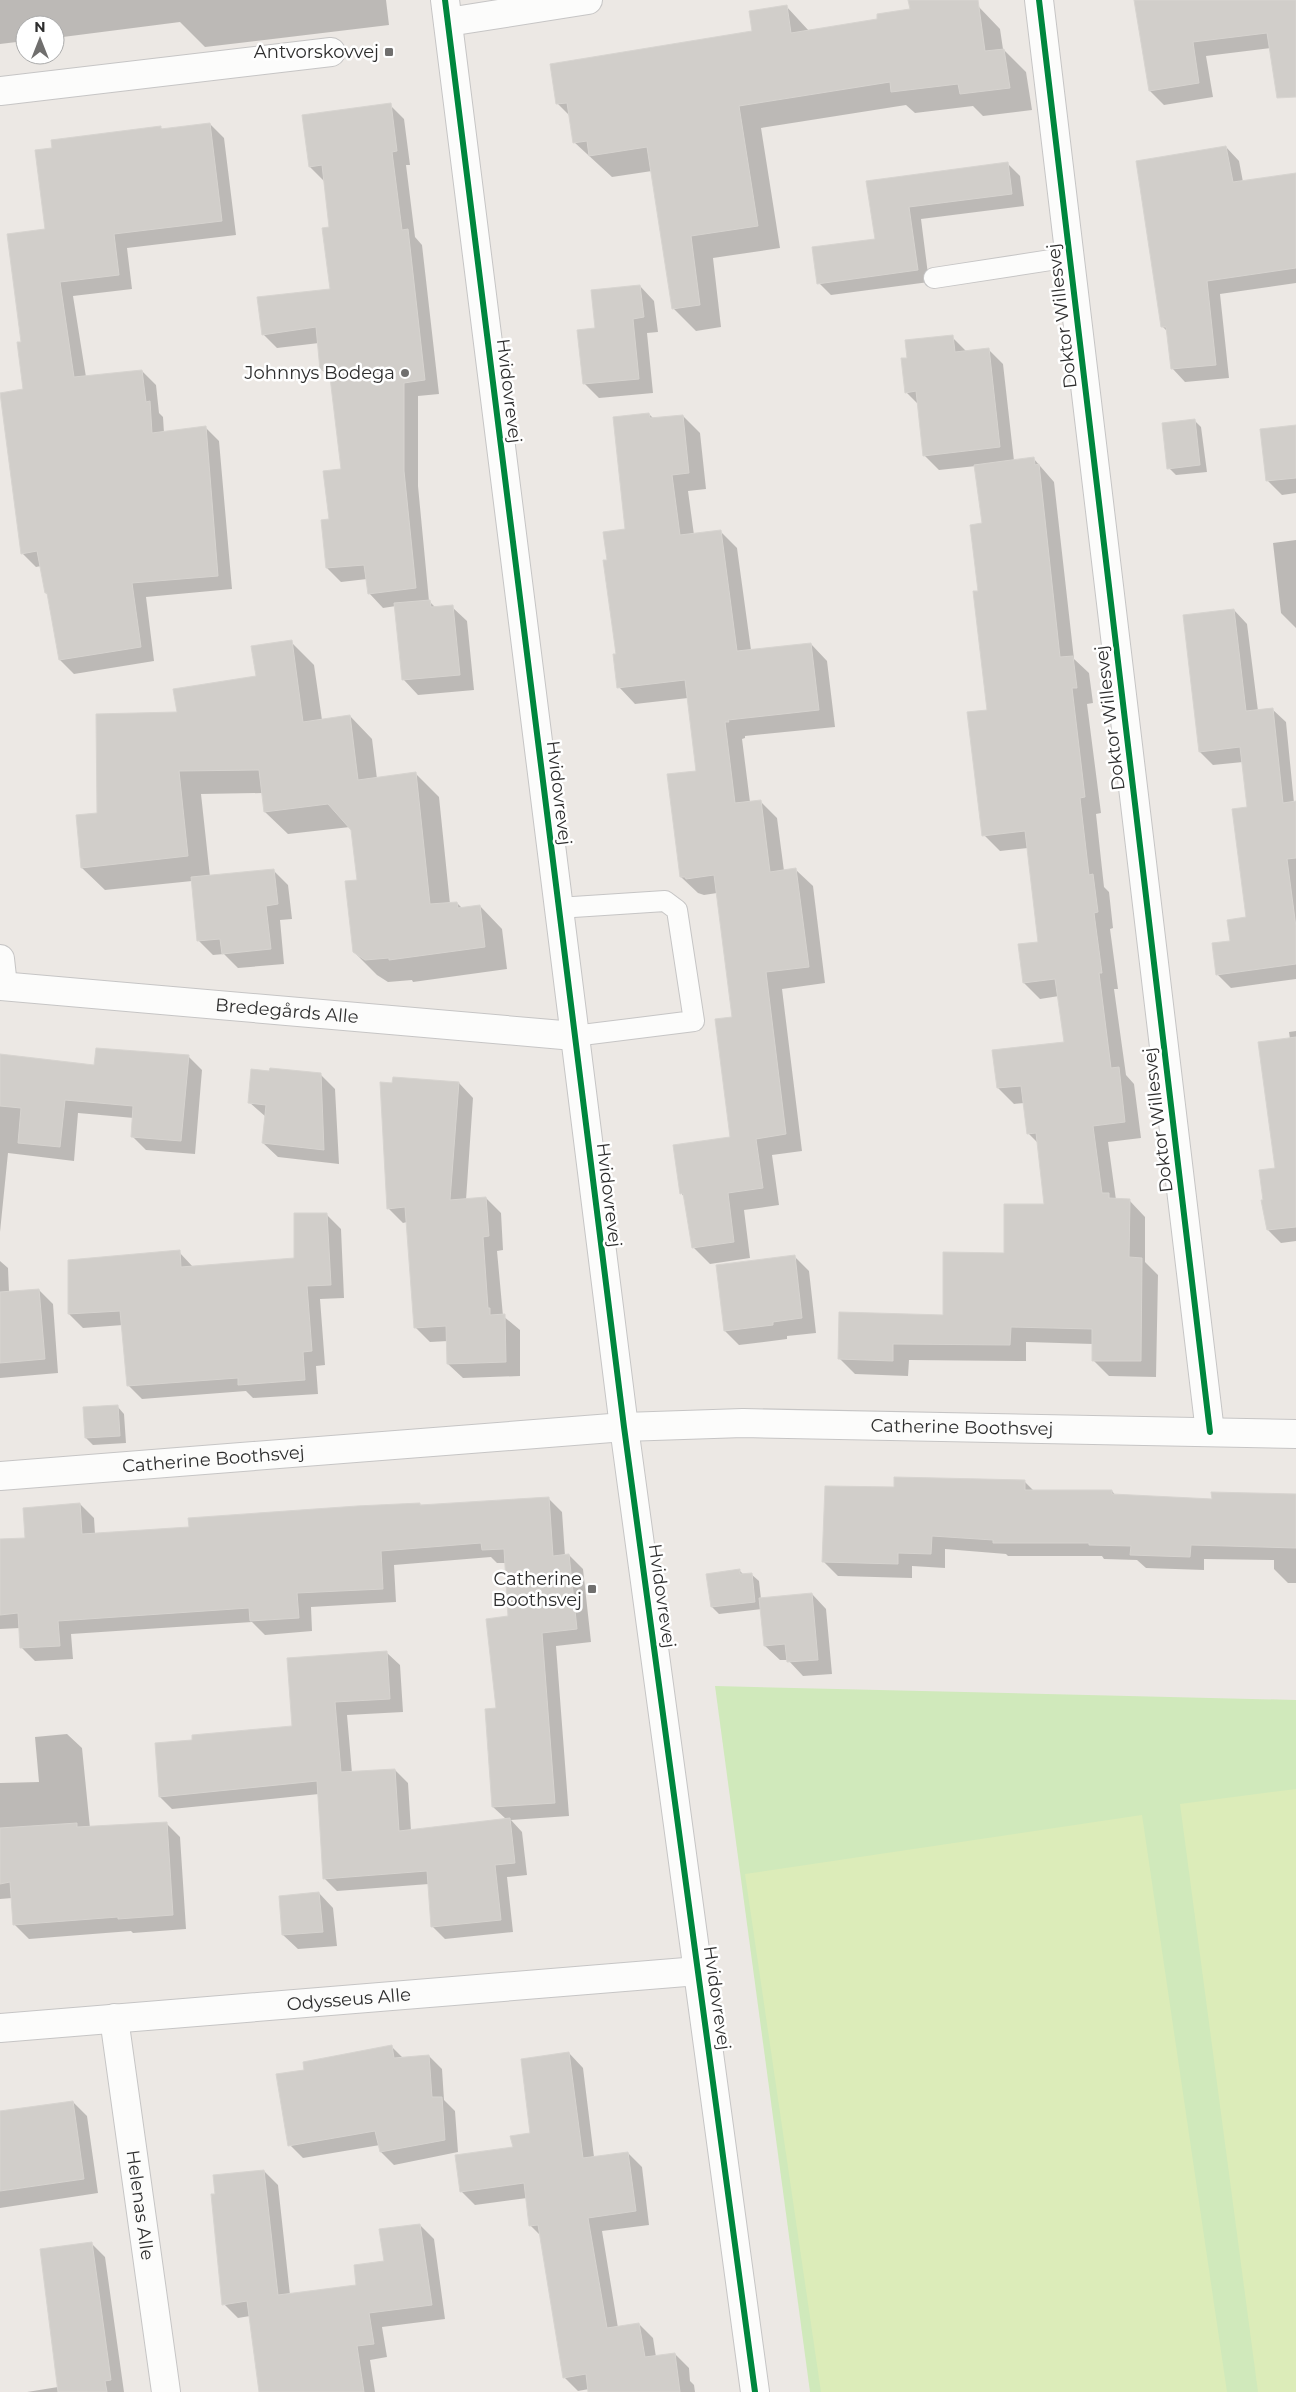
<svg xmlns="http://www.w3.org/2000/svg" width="1296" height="2392" viewBox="0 0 1296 2392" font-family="Montserrat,sans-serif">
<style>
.green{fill:#d0e9bb}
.pitch{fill:#dcecb9}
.shadow{fill:#0003}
.building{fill:#d1ceca;stroke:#d7d4d0}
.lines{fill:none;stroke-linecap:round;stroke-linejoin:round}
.service-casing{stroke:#c6c5c5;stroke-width:22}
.minor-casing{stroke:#c6c5c5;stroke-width:30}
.tertiary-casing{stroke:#c6c5c5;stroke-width:30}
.service{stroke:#fcfcfb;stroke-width:20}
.minor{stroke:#fcfcfb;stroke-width:28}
.tertiary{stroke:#fcfcfb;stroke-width:28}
.cycleway-casing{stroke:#fff;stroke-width:9}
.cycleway{stroke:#00873e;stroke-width:6}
.poi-dot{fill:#706f6e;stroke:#fff;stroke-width:2}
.labels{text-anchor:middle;stroke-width:5;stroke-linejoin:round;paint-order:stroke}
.poi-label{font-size:18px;fill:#2e2e2e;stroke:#fff;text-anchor:end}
.street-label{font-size:18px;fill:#2e2e2e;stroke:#fff}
</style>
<rect width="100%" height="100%" fill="#ece8e4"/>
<path class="green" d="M715,1686L1296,1700V2392H810Z"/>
<path class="pitch" d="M1296,1789V2392H1258L1180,1804Z
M1142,1815L1227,2392H821L745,1874Z"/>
<path class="shadow" d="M0,0H386L389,25L205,47L180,22L55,38V25H25V41L0,44Z
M1136,0H1296V68L1271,48L1206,56L1213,97L1164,105L1150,91Z
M786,6L809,31L978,6L1000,29L1003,49L1026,72L1032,110L983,116L973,106L915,113L906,105L761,128L780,248L713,258L721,327L696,331L674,309L652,171L612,177L574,142L570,116L557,103L753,32Z
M390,105L404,119L410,165H406L415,237L422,245L439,394L418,396V486L429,601L436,608L452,607L467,621L474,690L418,695L404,680L396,606L383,608L369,593L367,579L341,582L327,568L330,520L343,471L332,380L321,369L319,343L277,348L263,334L331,290L330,228L324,181L310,167Z
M210,124L224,138L236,235L127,248L132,289L73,296L86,377L142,371L156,385L159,413L163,417L164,433L205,427L219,441L232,589L146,597L154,661L74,674L60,660L49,596L46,593L41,566L36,567L22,553L25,390L22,343L47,230L160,127L163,130Z
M1226,147L1239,161L1243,182L1296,174V283L1220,294L1229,378L1185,382L1172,368L1168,332L1162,326Z
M1008,164L1020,176L1024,206L921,219L929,282L831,295L819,283L876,240L868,182Z
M640,286L654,301L658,332L647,333L653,393L599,398L584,383L596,329Z
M952,337L967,352L988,349L1003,364L1014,461L1034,459L1054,482L1074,659L1089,673L1093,703L1087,704L1101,813L1096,814L1104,887L1109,892L1113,928L1110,929L1118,989H1114L1126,1075L1134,1084L1141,1138L1108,1142L1116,1200H1129L1145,1217V1262L1158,1275L1156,1377L1109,1376L1093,1360V1344L1026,1342V1361L909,1360L908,1376L855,1374L839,1358L944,1316L1005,1254L1046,1205L1038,1143L1028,1133L1024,1103L1014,1104L998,1088L1065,1043L1059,996L1040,999L1024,983L1040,943L1028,848L1000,851L984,835L988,711L979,592L983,524L976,466L939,470L924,455L918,404L906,392L909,359Z
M649,414L654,419L683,416L700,433L706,489L688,491L694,535L720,531L737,548L751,650L811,644L827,661L835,727L745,736V738L742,739L750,802L760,801L777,818L784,871L796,870L813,886L825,983L782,989L802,1151L772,1155L779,1205L744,1210L750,1258L710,1264L693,1247L685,1198L681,1193L731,1138L733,1018L717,893L704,895L698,893L681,877L697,772L688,698L635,704L619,687L608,561L626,530Z
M1194,420L1201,427L1207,472L1176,475L1169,468Z
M1296,426V493L1282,495L1267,480Z
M1296,540V628L1281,613L1273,543Z
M1234,610L1247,624L1258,711L1272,709L1286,722L1294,803L1296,802V979L1231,988L1217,974L1231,942L1248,918L1249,808L1243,762L1213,765L1200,752Z
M291,642L314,665L322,720L350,716L372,739L377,779L416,774L439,797L450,904L457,903L462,908L480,906L502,929L507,969L413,982L412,980L388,982L377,975L354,952L359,881L353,830L350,827L288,834L265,812L263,793L201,794L210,877L273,870L288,885L292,919L280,920L284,964L238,968L224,954L213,955L199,941L192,881L105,890L82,868L98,814L179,714L257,677Z
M1296,1031V1241L1281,1243L1268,1230L1276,1169L1290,1039L1289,1032Z
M0,1056L95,1067L188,1056L202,1070L195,1154L146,1150L132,1136L134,1118L78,1113L74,1161L8,1153L0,1232Z
M320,1074L335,1089L339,1164L278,1157L263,1143L266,1117L249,1102Z
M459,1083L473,1098L466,1200L486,1198L501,1213L503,1250L497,1251L503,1316L520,1330V1376L463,1378L448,1364V1341L430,1342L415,1327L407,1222L403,1223L388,1208Z
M327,1215L341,1229L344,1298L320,1299L325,1365L316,1366L318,1394L253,1398L246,1391L142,1399L128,1385L123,1325L83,1328L69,1314L179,1252L194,1268L295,1259Z
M794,1256L809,1271L816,1333L787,1336V1339L739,1345L725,1331Z
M0,1261L8,1268L9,1292L39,1290L53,1304L58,1373L0,1378Z
M117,1406L124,1414L126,1443L93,1445L86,1438Z
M1024,1481L1034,1491H1112L1116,1496L1213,1500L1296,1495V1583H1288L1274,1569V1560L1204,1559V1570L1146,1568L1137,1560L1104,1559L1102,1556H1008L1006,1554L945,1549V1568L912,1566V1578L838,1576L824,1562L895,1489Z
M548,1498L562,1512L565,1556L569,1555L583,1569L591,1642L556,1646L569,1816L511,1820L522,1832L527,1875L507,1877L513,1932L445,1939L432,1926L429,1884L337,1891L325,1879L319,1794L172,1809L160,1797L194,1741L294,1727L387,1653L400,1665L403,1712L347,1715L352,1773L395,1770L408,1783L411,1831L506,1819L493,1807L497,1709L509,1617L506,1563H497L491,1557L394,1565L396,1602L311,1607L312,1631L265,1635L252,1622L71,1634L73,1659L35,1661L21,1647L20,1628L0,1629V1541L26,1539L80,1504L94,1518L95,1534L190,1528L420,1504L422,1507Z
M739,1570L744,1575L751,1574L759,1581L761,1599L812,1594L826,1609L832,1674L803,1676L788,1660H780L765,1646L762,1609L719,1614L712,1607Z
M67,1734L82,1748L90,1828L166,1823L180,1837L186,1929L133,1933L131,1931L29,1939L14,1924L12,1898L0,1899V1783L39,1782L35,1737Z
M319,1893L333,1908L337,1946L298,1949L283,1935Z
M392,2047L403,2058L429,2056L442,2069L444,2100L455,2111L458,2152L394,2165L381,2152L380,2145L303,2158L290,2145L305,2071Z
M569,2053L583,2068L594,2157L628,2153L642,2167L649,2225L602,2231L618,2328L639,2324L653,2338L656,2357L675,2354L689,2368L690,2381L694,2385L695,2392H589V2389L578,2391L564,2377L541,2236L530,2225L527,2198L475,2205L461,2191L531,2134Z
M73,2102L87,2116L98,2193L0,2208V2112Z
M264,2171L278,2185L290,2295L358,2286L385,2262L420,2225L434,2239L445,2319L382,2327L387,2357L370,2360L375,2392H281L250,2316L238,2318L224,2304L217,2195Z
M91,2243L105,2257L124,2392H27L58,2387Z"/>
<path class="building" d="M908,0H978L985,51L1004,49L1010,88L960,94L958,84L891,92L890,82L739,106L758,226L691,236L700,305L672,309L647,147L589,156L587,141L573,143L567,103L556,104L550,64L752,31L749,11L787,5L791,33L877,19V14L910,9Z
M1134,0H1296V97L1277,98L1267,33L1193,42L1199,83L1149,91Z
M391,103L397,151L392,152L402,230L408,229L425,380L404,383V471L416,588L368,594L364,565L326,568L321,520L329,519L323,471L341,469L329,369L320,370L316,327L262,335L257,297L330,289L322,228L329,227L322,165L309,167L302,115Z
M210,123L222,221L114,234L119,275L60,282L74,377L142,370L146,402L150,401L152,433L206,426L218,576L132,583L141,647L59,660L47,593H45L37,551L21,554L0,393L23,389L17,342H21L7,234L45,229L35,150L52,148L51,140L161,126V129Z
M1226,146L1233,182L1296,173V268L1207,281L1216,365L1171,369L1166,327H1161L1136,161Z
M1008,162L1012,194L909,207L918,270L817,284L812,247L875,239L866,181Z
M640,285L644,317L633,319L639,379L583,384L577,330L595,328L591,290Z
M953,335L955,352L989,348L1000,447L923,456L916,391L905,393L901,358H907L905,340Z
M649,413L650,418L683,415L689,473L672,475L680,535L721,530L737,651L811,643L819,710L728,720L729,722H725L735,803L761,800L770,872L796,868L809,967L766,972L786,1134L756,1139L763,1188L728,1193L734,1242L692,1248L683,1193L680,1194L673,1145L730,1137L715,1019L732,1017L714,875L686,879L685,877H680L667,774L696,771L685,680L617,688L613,654H616L603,560H607L603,532L625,529L613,417Z
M1195,419L1200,465L1167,469L1162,423Z
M1296,425V478L1266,481L1260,429Z
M1034,457L1035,465L1039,464L1060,657L1073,656L1077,688H1072L1085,797L1080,798L1089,875L1093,874L1098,912L1094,913L1102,973H1099L1111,1068L1119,1067L1125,1122L1093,1126L1102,1193H1109V1198L1130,1199L1129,1257L1142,1258L1141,1361H1092V1329L1011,1327L1010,1345L893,1344V1361L838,1359L839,1312L943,1315V1252L1004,1253V1204H1044L1036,1133L1027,1134L1021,1086L997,1088L992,1050L1064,1042L1055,979L1023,983L1018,944L1038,942L1025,831L982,836L967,712L987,710L973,591H978L970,525L982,523L974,465Z
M430,600L431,607L453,605L460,675L402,680L394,603Z
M1234,609L1246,711L1273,708L1283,803L1296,801V858L1287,859L1296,927V964L1216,975L1212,943L1230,941L1227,920L1246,917L1232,809L1247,807L1240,747L1199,752L1183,615Z
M292,640L303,722L350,715L358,780L416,772L430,904L457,902L458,908L480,905L485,947L389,960V958L365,960L353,952L345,881L357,880L351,830L328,804L264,812L259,770L179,771L188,856L81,868L76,815L97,813L96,714L177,712L173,689L256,676L251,646Z
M274,869L278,904L266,906L271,949L222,954L220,939L197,941L191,877Z
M1296,1037V1227L1267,1230L1261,1200H1263L1259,1170L1275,1168L1258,1042Z
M96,1048L189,1055L181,1141L131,1137L133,1106L65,1100L60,1147L18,1143L21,1108L0,1106V1054L94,1065Z
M270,1068L321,1073L324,1150L262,1143L266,1105L248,1103L251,1069L269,1071Z
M393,1077L459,1082L450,1200L486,1197L489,1236L483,1237L488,1308H490V1315L505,1314L506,1362L447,1364L446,1326L414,1328L405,1207L387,1209L380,1082L392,1083Z
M294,1213H327L331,1285L307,1286L312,1351L303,1352L305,1380L238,1385V1378L127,1386L120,1311L68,1314V1260L180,1250L181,1267L294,1258Z
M795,1255L802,1318L773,1322V1325L724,1331L716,1265Z
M39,1289L45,1359L0,1363V1292Z
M118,1405L120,1436L85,1438L83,1407Z
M894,1477L1025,1480V1490H1112V1494L1212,1499L1211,1492L1296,1494V1548L1191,1545L1190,1557L1130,1555L1131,1546L1089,1545V1543H993V1540L932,1536L931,1554L898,1553V1564L822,1562L825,1486L894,1487Z
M549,1497L553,1556L569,1554L577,1629L542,1633L555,1803L492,1807L485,1709L496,1708L486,1619L508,1616L504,1549L482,1550L481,1543L381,1551L383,1589L297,1593L299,1618L250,1621L249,1608L58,1621L60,1646L20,1648L18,1613L0,1615V1539L25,1538L23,1508L80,1503L82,1534L189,1527L188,1518L357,1506L420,1503V1505Z
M740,1569V1574L752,1573L755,1602L711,1607L706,1574Z
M812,1593L818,1660L787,1662L785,1644L764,1646L759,1598Z
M387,1651L390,1699L335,1702L341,1772L395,1769L399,1831L510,1818L515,1863L495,1865L501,1920L431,1927L427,1871L323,1879L317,1781L159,1797L155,1743L192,1740V1735L292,1726L287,1658Z
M167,1822L173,1915L118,1919V1917L13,1925L10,1882L0,1884V1828L77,1823V1827Z
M319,1892L323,1932L282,1935L279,1896Z
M392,2045L394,2058L429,2055L432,2097H442L445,2140L380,2152L375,2131L288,2146L276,2074L304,2070L303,2062Z
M569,2052L583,2158L628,2152L636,2211L588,2218L607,2328L639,2323L645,2357L675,2353L680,2392H588L586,2374L563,2378L538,2225L529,2226L524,2183L460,2192L455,2155L513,2147L510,2136L530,2133L521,2059Z
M73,2101L84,2179L0,2191V2111Z
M264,2170L278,2295L356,2285L354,2265L384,2261L379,2229L420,2224L432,2305L369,2313L374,2344L357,2346L364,2392H259L247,2301L222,2305L211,2194H215L213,2175Z
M92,2242L111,2380L105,2381L107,2392H58L40,2249Z"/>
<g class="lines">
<defs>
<path id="service" d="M934,278L1070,257
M558,908L665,901L677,910L694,1021L574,1036"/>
<g id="minor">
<path d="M1039,0L1210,1432"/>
<path d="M448,22L588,0"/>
<path d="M0,91L331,52"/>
<path d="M0,959L3,986"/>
<path id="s1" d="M0,986L574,1036"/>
<path id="s2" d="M0,1476L624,1427L743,1423L1296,1434"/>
<path id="s3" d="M114,2018L166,2392"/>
<path id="s4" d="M0,2028L698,1971"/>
</g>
<path id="tertiary" d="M445,0L624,1427L755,2392"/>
</defs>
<use href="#service" class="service-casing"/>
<use href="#minor" class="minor-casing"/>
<use href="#tertiary" class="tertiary-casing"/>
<use href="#service" class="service"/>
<use href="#minor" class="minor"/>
<use href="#tertiary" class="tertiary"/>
<defs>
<path id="cycleway" d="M445,0L624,1427L755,2392
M1039,0L1210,1432"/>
</defs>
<use href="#cycleway" class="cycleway-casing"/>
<use href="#cycleway" class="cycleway"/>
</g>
<g class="poi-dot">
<rect x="384" y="47" width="10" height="10" rx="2.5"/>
<circle cx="405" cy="373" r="5"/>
<rect x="587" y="1584" width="10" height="10" rx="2.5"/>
</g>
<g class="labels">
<g class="poi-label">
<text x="379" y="58">Antvorskovvej</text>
<text x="395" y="379">Johnnys Bodega</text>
<text x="582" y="1585">Catherine<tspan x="582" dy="21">Boothsvej</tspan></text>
</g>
<g class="street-label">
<text transform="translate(1062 316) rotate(-97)" y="6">Doktor Willesvej</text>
<text transform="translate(509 391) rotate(83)" y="6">Hvidovrevej</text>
<text transform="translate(1110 718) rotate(-97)" y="6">Doktor Willesvej</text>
<text transform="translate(559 793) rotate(83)" y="6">Hvidovrevej</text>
<text dy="6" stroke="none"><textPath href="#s1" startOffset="288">Bredegårds Alle</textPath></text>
<text transform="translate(1158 1120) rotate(-97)" y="6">Doktor Willesvej</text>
<text transform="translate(609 1195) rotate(83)" y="6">Hvidovrevej</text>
<text dy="6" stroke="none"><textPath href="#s2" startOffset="964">Catherine Boothsvej</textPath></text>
<text dy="6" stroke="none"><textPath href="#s2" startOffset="214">Catherine Boothsvej</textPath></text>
<text transform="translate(662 1596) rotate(82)" y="6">Hvidovrevej</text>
<text transform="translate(717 1998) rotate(82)" y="6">Hvidovrevej</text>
<text dy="6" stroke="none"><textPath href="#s4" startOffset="350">Odysseus Alle</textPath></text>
<text dy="6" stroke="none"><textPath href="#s3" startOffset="189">Helenas Alle</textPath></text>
</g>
</g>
<g transform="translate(40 40)"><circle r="24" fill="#ffffff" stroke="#ababab"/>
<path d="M0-4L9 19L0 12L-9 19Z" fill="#706f6e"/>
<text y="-8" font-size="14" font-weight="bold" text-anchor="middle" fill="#2e2e2e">N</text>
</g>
</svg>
